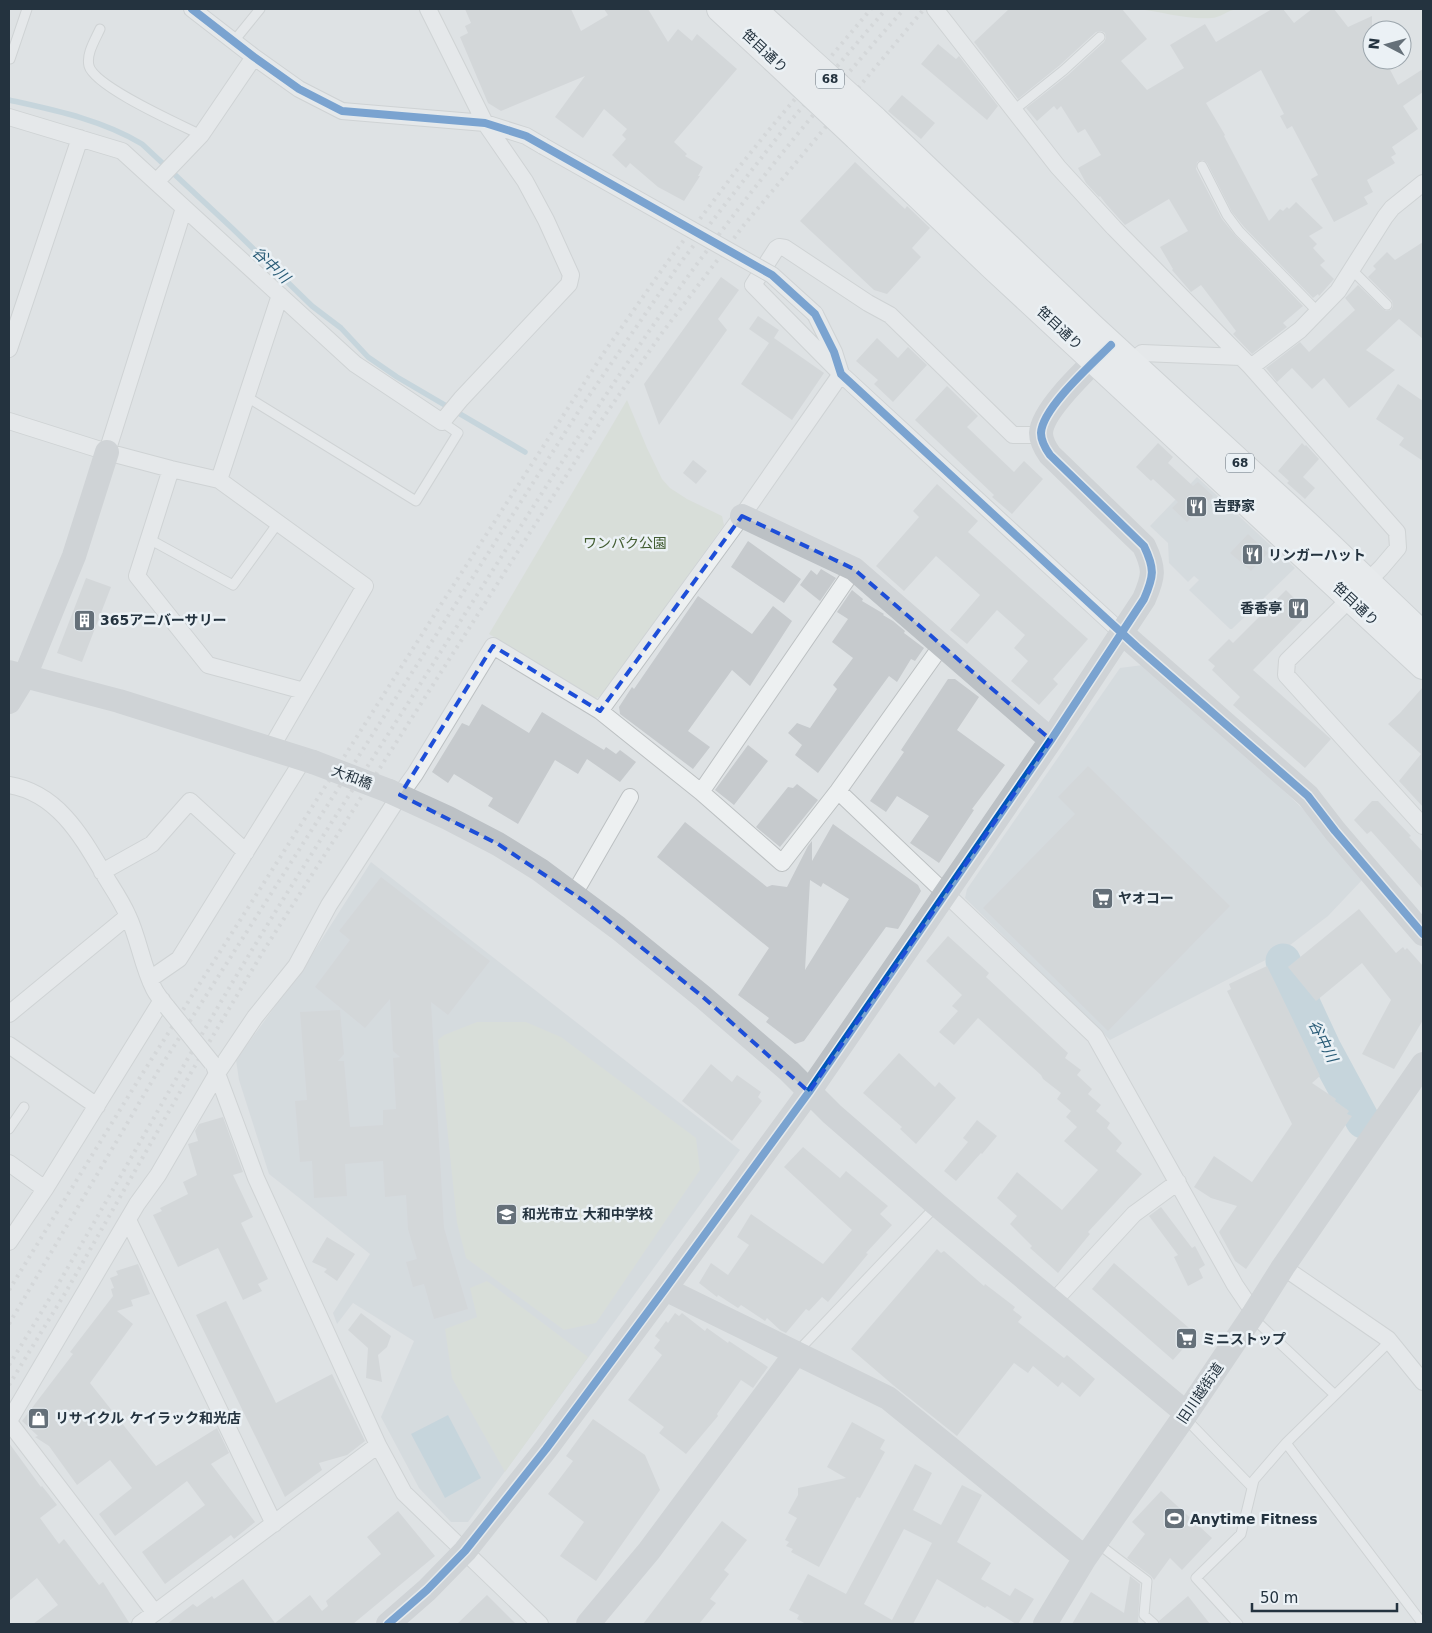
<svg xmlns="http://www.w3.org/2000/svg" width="1432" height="1633" viewBox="0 0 1432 1633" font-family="'DejaVu Sans','Noto Sans JP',sans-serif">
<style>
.built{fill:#cbd2d8}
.green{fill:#d1d9cd}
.water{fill:#a9c6d3}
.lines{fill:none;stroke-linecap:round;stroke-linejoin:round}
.stream{stroke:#a9c6d3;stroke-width:5.5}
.river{stroke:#a9c6d3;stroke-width:35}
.building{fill:#c6cacd;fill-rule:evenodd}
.lane-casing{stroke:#bcc0c2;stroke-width:11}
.street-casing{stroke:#bcc0c2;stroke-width:18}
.primary-casing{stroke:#babfc2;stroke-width:28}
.lane{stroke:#edf0f1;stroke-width:9}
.street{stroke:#edf0f1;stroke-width:16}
.secondary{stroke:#bcc1c5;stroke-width:24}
.primary{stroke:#f2f4f5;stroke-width:26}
.rail{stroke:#c7cacc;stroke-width:4;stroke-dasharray:2.5 5;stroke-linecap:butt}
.street-bridge-casing{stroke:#bcc0c2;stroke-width:18;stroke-linecap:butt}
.primary-bridge-casing{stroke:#babfc2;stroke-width:28;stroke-linecap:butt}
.street-bridge{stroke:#edf0f1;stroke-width:16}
.secondary-bridge{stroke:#bcc1c5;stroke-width:24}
.primary-bridge{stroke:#f2f4f5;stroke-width:26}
.cycleway-casing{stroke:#ebf1f5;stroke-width:11}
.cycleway{stroke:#0057b8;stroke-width:8}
.marked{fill:none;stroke:#1d4ed8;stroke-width:4;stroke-dasharray:10 6;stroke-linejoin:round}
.labels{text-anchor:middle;stroke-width:5;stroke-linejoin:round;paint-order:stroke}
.shield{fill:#ebf1f5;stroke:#606c76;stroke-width:1}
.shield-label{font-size:12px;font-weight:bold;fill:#24333f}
.street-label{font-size:14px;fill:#24333f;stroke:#ebf1f5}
.poi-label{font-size:14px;font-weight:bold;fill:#24333f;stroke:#ebf1f5;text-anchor:start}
.park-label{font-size:14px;fill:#415c30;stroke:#ebf1f5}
.water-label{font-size:15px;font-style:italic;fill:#2a5c77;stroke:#ebf1f5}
</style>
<rect width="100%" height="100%" fill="#dee2e4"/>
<path class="built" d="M1197,477L1295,568L1232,629H1230L1189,590L1199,580L1194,576L1188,582L1169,563L1168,543L1150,526Z
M1143,665L1270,777L1309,815L1363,879L1328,916L1281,952L1110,1040L965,898L967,889L1120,668Z
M371,862L740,1150L468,1522H451L419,1488L381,1417L414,1341L353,1303L337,1324L333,1313L370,1254L269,1174L239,1080L236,1060L308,961Z"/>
<path class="green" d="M1139,9H1237C1228,10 1220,18 1211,18C1190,20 1161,12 1139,9Z
M627,400L647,448L662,479L670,488L687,499L722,516L724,525L601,697L594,698L489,634Z
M477,1022H526L561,1037L696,1138L700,1170L596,1323L564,1330L466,1258L457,1223L438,1040L444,1035Z
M487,1281L588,1357L505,1472L452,1378L445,1329L477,1317L470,1288Z"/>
<path class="water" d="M448,1415L481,1478L445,1498L411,1434Z"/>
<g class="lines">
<path class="stream" d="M9,100C54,110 103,120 142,144L233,229L312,306L341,328L368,357L397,377L525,452"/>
<path class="river" d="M1283,961L1323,1047L1363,1121"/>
</g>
<path class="building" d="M465,9H571L581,31L608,15L604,9H648L668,42L678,29L692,41L697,34L737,69L674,142L687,154L685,156L703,167L698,176H700L684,201L658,187L630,163L626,168L612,155L626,139L622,135L627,129L604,109L583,138L555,117L585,76L501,111L488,103L460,37L468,33L465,26L471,23Z
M1009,9H1122L1147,39L1121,61L1147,90L1184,68L1170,45L1205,24L1216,42L1272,9H1283L1294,23L1312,9H1334L1348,27L1372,16V60H1385L1398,85L1423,69V92L1403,106L1418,129L1392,147L1396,154L1391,157L1395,163L1367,180L1373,192L1364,197L1368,204L1334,222L1311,179L1318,175L1292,126L1287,129L1280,116L1284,114L1261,70L1206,103L1225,135L1224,136L1269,221L1280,209L1283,211L1287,207L1289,209L1296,202L1323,228L1309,236L1317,244L1313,248L1325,261L1320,265L1334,279L1319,296L1318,294L1313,298L1244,227L1232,212L1207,163L1203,160L1197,162L1196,169L1222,219L1235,235L1303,306L1283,323L1287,327L1252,354L1233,334L1236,331L1201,285L1191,292L1172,270L1173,269L1160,247L1188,231L1169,199L1125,225L1106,204L1100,196L1099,197L1086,183L1080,172L1078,168L1101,155L1085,129L1078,133L1061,106L1057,110L1054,106L1037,121L1026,108L1068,75L1104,42L1106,38L1105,33L1101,31L1096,32L1060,65L1018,99L974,42Z
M938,44L956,59L959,56L998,106L987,120L921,64Z
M902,95L935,123L921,139L888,111Z
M855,162L905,209L907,206L930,228L912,248L921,257L887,294L874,290L800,221Z
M1423,242V339L1399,319L1366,350L1395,370L1349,408L1324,378L1312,389L1292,368L1277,382L1266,368L1300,342L1309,352L1355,310L1345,298L1358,285L1383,309L1386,311L1391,310L1393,306L1392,301L1368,277L1376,269L1373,266L1387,252L1395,260Z
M721,277L739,290L718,319L727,330L659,425L644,384Z
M758,316L779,330L774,338L824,373L792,420L741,384L769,343L749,329Z
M877,338L898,358L908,347L927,365L893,402L874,384L878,380L856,361Z
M1398,384L1423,401V461L1399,445L1404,438L1376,419Z
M947,386L978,416L967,427L1014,472L1024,461L1043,479L1012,514L992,497L994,495L915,420Z
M1158,443L1173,457L1168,463L1193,486L1198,482L1213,496L1187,522L1172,508L1178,502L1153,479L1151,481L1136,467Z
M1302,443L1305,446L1306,445L1319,459L1303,477L1315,488L1305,499L1287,483L1289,481L1278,471Z
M693,460L707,471L696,484L683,473Z
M937,484L978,521L968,532L1088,639L1053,679L1058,684L1039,705L1011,681L1028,661L1014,648L1025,635L997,610L967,644L950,630L980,595L936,556L904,591L876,566L919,517L913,511Z
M1248,534L1268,553L1251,571L1230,553Z
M748,541L801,579L784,603L731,567Z
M821,569L836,578L820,601L800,585L811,570L817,575Z
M86,578L111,587L82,662L57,653Z
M852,590L863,599L862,601L884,614L883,615L893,621L905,631L904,633L924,648L915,661L911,659L897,682L889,676L818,773L795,755L802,745L788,733L797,723L810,728L837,689L833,685L853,658L832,642L848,619L837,612Z
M1286,590L1309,613L1253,670L1331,739L1305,768L1233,705L1240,697L1212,670L1215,666L1208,660L1229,639L1233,643Z
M698,596L752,634L773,606L792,621L750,686L732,670L688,731L710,747L693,769L620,714L619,707L632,687L634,689Z
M948,679H955L979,697L957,730L1005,765L972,809L974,810L939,863L910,843L929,816L897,796L886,812L870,801L904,752L901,750Z
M1423,687V807L1399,781L1421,754L1388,724L1400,713Z
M482,704L529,733L542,712L604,750L606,747L616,754L620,750L636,762L620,782L587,759L578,774L555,760L518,824L488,806L493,798L454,774L448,783L432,772L462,723L469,726Z
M748,745L768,761L734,805L715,790Z
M1088,766L1230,906L1108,1031L983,908L1075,814L1058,797Z
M797,784L818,800L780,847L756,827L788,787L793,788Z
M1372,801H1378L1411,836L1409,837L1423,852V889L1371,831L1367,834L1354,820Z
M685,822L767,887L772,885L787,887L808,846L812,841V861L833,824L918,885L921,891L898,929L886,927L804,1041L795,1044L766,1022L769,1018L738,995L769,948L657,857ZM810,880L821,887L823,883L849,899L805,970Z
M381,877L490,961L448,1015L431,1002L444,1228L468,1309L434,1319L424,1284L413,1287L406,1262L417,1259L408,1229L406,1195L385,1197L383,1161L345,1164L347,1196L314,1198L312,1161L300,1162L295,1101L307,1100L300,1012L340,1010L344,1054L338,1061H344L350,1127L383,1125V1110L396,1109L393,1058L400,1057L393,1051L390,999L365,1028L315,987L350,940L339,931Z
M1359,909L1396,953L1403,947L1405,950L1407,948L1423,966V1020L1394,1069L1362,1054L1391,1000L1362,963L1316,1001L1288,967Z
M948,936L989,973L986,977L1068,1053L1065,1058L1081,1070L1077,1075L1092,1089L1088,1094L1101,1105L1096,1111L1110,1123L1107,1128L1122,1143L1116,1151L1142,1174L1088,1232L1090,1234L1058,1273L1030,1248L1032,1246L1010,1224L1017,1216L997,1198L1017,1172L1062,1210L1098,1170L1064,1141L1077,1127L1066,1117L1071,1111L1057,1099L1061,1093L1043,1079L1041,1075L978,1018L954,1045L939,1032L958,1011L952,1006L962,995L926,961Z
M1267,966L1320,1076L1312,1083L1336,1099L1335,1101L1349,1111L1347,1114L1352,1116L1246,1269L1235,1261L1219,1232L1237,1206L1211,1198L1194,1187L1214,1156L1252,1182L1292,1124L1227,991L1231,989L1229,984Z
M899,1053L935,1087L939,1082L956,1098L916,1144L900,1129L902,1127L863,1093Z
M711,1064L732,1082L737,1075L761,1092L758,1097L762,1101L732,1141L682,1101Z
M223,1117L243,1172L233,1175L253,1217L241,1223L268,1279L258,1284L262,1291L243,1300L218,1248L178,1267L153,1215L162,1211L160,1208L188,1194L183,1182L197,1175L188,1144L198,1141L195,1131L199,1124Z
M977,1120L997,1136L982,1154L981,1153L956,1181L944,1171L968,1142L963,1138Z
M803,1147L840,1178L846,1171L888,1206L880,1214L892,1225L866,1253L868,1254L828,1302L822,1297L809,1311L806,1309L786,1333L780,1330L767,1318L765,1321L741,1305L738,1308L718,1295L717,1297L699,1283L711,1263L728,1275L749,1245L737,1237L751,1214L823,1264L852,1230L784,1167Z
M1161,1207L1192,1248L1195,1246L1205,1265L1199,1269L1203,1278L1188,1286L1174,1257L1178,1255L1149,1216Z
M327,1237L355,1254L337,1281L324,1272L327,1269L312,1262Z
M937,1249L941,1253L944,1251L984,1286L985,1284L1015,1307L1013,1310L1022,1317L1018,1322L1064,1358L1067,1355L1095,1379L1080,1397L1062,1382L1058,1387L1033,1366L1028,1373L1014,1363L957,1436L893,1385L851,1349Z
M1114,1263L1196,1334L1173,1360L1092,1289Z
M138,1264L150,1294L131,1300L133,1306L117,1311L133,1324L90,1383L156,1466L217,1428L229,1453L211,1464L255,1522L234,1539L231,1535L165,1584L142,1552L205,1505L187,1481L115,1536L99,1514L132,1488L110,1460L77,1485L49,1446L35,1437L38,1436L22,1421L73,1354L70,1352L113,1296L111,1289L114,1288L110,1278L118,1275L116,1271Z
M226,1301L276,1403L332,1374L365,1441L347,1455L319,1463L322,1470L285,1497L196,1315Z
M361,1313L391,1336L387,1347L378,1355L382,1382L366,1378L368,1348L348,1330Z
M675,1313L679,1316L682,1313L705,1331L707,1328L728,1343L729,1341L768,1367L753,1388L741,1380L717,1414L718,1416L686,1454L659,1433L664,1427L628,1400L662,1355L654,1348L660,1340L655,1336L666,1321L668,1323Z
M593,1419L645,1455L660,1490L596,1581L560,1556L584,1522L548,1494L573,1461L566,1456Z
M852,1422L885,1440L880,1449L885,1452L860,1498L857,1497L819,1567L791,1552L793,1549L786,1546L789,1542L785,1540L797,1518L788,1513L798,1495V1488L846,1478L827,1467Z
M9,1443L41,1487L42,1486L57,1505L40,1518L59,1544L64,1539L99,1585L103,1582L130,1624H33L58,1605L37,1578L9,1601Z
M915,1464L932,1473L913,1510L941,1525L962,1485L982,1495L957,1542L991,1563L981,1579L1010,1596L1015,1588L1034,1599L1018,1624H1016L987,1606L985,1608L937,1579L913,1624H806L797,1619L799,1615L789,1610L808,1574L846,1594ZM904,1529L932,1543L892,1620L864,1604Z
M1161,1491L1212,1538L1182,1570L1170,1558L1154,1580L1151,1576L1127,1558L1145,1534L1132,1522Z
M398,1511L435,1556L353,1624H167L193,1604L197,1607L212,1596L214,1599L243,1579L275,1623L310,1595L322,1611L328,1606L326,1601L381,1554L367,1537Z
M722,1521L747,1540L724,1570L729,1574L710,1599L716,1603L699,1624H643Z
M1130,1576L1140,1584L1138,1622L1141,1624H1072L1091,1592L1124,1613Z
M487,1595L516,1624H457Z
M1188,1596L1210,1624H1160L1159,1621Z"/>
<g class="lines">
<defs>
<path id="lane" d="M100,29C95,40 86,54 89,66C95,87 179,124 201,135
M234,41L260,9
M9,59H10L27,9
M1014,110L1064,70L1100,37
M1202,166L1227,215L1239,231L1318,312
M1352,270L1387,305
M247,397L416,501L458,433L442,422
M149,539L233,585L278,523
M9,1129L24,1107
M1253,1318L1335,1395
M798,1351L937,1205
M1184,1417L1252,1487
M1286,1443L1423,1624
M1097,1543L1147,1581L1144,1615L1154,1624
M1238,1624L1196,1578L1241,1534L1254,1480L1286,1443L1384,1347L1388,1339"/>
<path id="street" d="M192,9L254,57L299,89L342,111L485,123L526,136L543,146
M935,9L1058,167L1114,228L1251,367L1397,532L1398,548L1381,568L1287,661L1286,675L1423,826
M9,117L122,151L355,364L442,422L461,399L569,284L571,275L546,220L525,181L485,123L428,9
M156,182L201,135L254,57
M815,314L834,352L841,374L1122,633
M9,349L80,138
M1132,364L1142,353L1241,357
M1251,367L1300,330L1338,291L1385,217L1392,208L1423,183
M9,421L107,452L171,469L219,480L365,586L271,748
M107,452L184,208
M171,469L137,576L208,665L304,691
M219,480L280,295
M600,711L742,516L841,374L753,285L776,249L779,247L785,248L868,303L890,315L1013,435H1041
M9,785C58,793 82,837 105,876C113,889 122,902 128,916C139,939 142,966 154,989C157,995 162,1001 167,1007
M838,791L1095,1036L1235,1285L1254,1313
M701,792L854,569
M102,872L152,844L190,801L246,852
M574,894L630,797
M150,979L179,959L304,758
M9,1014L128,916
M9,1045L97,1106
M215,1068L256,1178L378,1445L404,1493L540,1624
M9,1163L45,1189
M128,1220L274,1524
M9,1242L45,1189L162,1000
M1283,1267L1388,1339L1423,1382
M1054,1301L1134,1214L1178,1182
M9,1421L137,1204L158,1175L218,1072L255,1017L296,966L329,905L400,795L415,774L493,646L600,711L701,792L782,863L838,791L942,645
M9,1422L155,1613
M140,1624L378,1445"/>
<path id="primary" d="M720,9L774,59
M753,9L787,40
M873,118L1092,327L1310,527L1423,635
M857,137L992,266L1423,666"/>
</defs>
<use href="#lane" class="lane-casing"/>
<use href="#street" class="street-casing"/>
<use href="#primary" class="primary-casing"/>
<use href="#lane" class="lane"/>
<use href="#street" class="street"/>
<path class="secondary" d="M742,516L854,569L1051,740
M1122,633L1308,796L1335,831L1423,934
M9,672L119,701L313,762
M9,702L25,676L74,556L107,452
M389,791L448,818L498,844L540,870L618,928L703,997L789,1071L832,1114L937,1205L1186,1413
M665,1289L888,1398L1085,1558
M388,1624L427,1590L465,1551L546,1449L665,1289L809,1092L1051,740L1144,599C1154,576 1155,569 1144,546L1050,455C1045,448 1041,441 1041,433C1042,409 1090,366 1108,348
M588,1624L649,1551L796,1353
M1045,1624L1085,1558L1184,1417L1254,1313L1283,1267L1423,1064"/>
<use href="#primary" class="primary"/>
<path class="rail" d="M9,1290L139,1079L442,603L603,354L666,264L736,171L768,131L871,9
M9,1324L158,1071L582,406L681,262L723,207L787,125L886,9
M9,1365C81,1250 146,1129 215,1012C288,887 368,767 445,645C510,544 573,442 641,343C721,226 810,115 904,9
M9,1385L67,1290L192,1071L264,950L603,418L662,333L744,225L924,9"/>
<defs>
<path id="street-bridge" d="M543,146L772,275L815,314
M167,1007L212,1063"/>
<path id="primary-bridge" d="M787,40L873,118
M774,59L857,137"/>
</defs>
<use href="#street-bridge" class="street-bridge-casing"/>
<use href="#primary-bridge" class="primary-bridge-casing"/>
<use href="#street-bridge" class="street-bridge"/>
<path class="secondary-bridge" d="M313,762L389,791"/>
<use href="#primary-bridge" class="primary-bridge"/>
<defs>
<path id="cycleway" d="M192,9L254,57L299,89L342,111L485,123L526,136L772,275L815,314L834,352L841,374L1137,647L1308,796L1335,831L1423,934
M388,1624L427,1590L465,1551L546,1449L665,1289L809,1092L1051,740L1144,599C1154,576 1155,569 1144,546L1050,455C1045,448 1041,441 1041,433C1042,408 1093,363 1111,345"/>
</defs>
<use href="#cycleway" class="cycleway-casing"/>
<use href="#cycleway" class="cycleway"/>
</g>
<path d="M0 0H1432V1633H0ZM742,516L854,569L1051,740L809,1092L703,997L584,901L498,844L400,795L493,646L600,711Z" fill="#dee2e4" fill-opacity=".55" fill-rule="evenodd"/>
<path class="marked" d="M742,516L854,569L1051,740L809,1092L703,997L584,901L498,844L400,795L493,646L600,711Z"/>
<defs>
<symbol id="restaurant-square" viewBox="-11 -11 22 22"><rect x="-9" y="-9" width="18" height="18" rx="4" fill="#657079" stroke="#ebf1f5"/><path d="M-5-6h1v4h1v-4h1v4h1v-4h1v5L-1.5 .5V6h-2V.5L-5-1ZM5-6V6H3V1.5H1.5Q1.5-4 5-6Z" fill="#fff"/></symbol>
<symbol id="building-square" viewBox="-11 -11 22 22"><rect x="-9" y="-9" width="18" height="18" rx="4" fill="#657079" stroke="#ebf1f5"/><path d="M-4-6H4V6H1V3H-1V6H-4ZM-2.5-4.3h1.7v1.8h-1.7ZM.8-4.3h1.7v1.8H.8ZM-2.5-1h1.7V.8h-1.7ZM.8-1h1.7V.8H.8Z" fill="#fff"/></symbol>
<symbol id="supermarket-square" viewBox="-11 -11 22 22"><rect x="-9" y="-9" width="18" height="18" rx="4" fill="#657079" stroke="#ebf1f5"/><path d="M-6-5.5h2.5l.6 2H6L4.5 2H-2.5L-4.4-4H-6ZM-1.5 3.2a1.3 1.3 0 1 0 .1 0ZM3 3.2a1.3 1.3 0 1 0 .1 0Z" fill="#fff"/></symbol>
<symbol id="school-square" viewBox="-11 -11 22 22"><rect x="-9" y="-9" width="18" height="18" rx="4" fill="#657079" stroke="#ebf1f5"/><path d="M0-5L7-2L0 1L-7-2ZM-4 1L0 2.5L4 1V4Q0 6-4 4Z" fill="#fff"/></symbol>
<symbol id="shop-square" viewBox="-11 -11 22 22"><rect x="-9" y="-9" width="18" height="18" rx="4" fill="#657079" stroke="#ebf1f5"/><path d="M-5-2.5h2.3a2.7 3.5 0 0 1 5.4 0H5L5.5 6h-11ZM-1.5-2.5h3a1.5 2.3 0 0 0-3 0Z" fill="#fff"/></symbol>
<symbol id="stadium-square" viewBox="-11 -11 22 22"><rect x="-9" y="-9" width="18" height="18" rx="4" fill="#657079" stroke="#ebf1f5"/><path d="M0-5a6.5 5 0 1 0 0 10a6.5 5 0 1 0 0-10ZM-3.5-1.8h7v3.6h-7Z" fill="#fff"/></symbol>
</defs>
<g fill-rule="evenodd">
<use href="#restaurant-square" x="1184" y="494" width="25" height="25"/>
<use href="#restaurant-square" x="1240" y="542" width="25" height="25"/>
<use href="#restaurant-square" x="1286" y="596" width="25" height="25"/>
<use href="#building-square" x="72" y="608" width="25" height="25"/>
<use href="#supermarket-square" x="1090" y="886" width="25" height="25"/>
<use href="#school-square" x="494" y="1202" width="25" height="25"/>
<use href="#supermarket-square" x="1174" y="1326" width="25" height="25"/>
<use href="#shop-square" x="26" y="1406" width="25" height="25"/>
<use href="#stadium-square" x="1162" y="1506" width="25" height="25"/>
</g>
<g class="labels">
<g class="shield">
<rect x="816" y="69.5" width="28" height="19" rx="4"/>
<rect x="1226" y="453.5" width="28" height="19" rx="4"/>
</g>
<g class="shield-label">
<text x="830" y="83">68</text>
<text x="1240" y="467">68</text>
</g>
<g class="street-label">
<text transform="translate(765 51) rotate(43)" y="5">笹目通り</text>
<text transform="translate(1060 328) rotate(43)" y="5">笹目通り</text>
<text transform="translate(1356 604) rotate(43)" y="5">笹目通り</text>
<text transform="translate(352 777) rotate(21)" y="5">大和橋</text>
<text transform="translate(1200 1393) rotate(-56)" y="5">旧川越街道</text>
</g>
<g class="poi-label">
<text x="1213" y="511">吉野家</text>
<text x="1268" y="560">リンガーハット</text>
<text x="1282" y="613" text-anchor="end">香香亭</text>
<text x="100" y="625">365アニバーサリー</text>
<text x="1118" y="903">ヤオコー</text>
<text x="522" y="1219">和光市立 大和中学校</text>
<text x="1202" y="1344">ミニストップ</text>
<text x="55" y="1423">リサイクル ケイラック和光店</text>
<text x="1190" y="1524">Anytime Fitness</text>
</g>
<g class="park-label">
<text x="625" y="548">ワンパク公園</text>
</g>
<g class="water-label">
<text transform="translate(271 265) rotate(43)" y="5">谷中川</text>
<text transform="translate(1323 1041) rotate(63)" y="5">谷中川</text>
</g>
</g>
<rect width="1432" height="1633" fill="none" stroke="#24333f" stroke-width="20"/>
<g transform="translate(1387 45) rotate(276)"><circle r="24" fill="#ebf1f5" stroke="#9ba5ac"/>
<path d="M0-4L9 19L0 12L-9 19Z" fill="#657079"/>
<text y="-8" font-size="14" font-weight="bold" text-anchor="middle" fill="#24333f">N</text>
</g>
<path d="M1252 1603v8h145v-8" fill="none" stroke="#24333f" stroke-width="2.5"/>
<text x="1260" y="1603" font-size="15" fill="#24333f" stroke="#ebf1f5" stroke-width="4" paint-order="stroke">50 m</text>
</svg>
